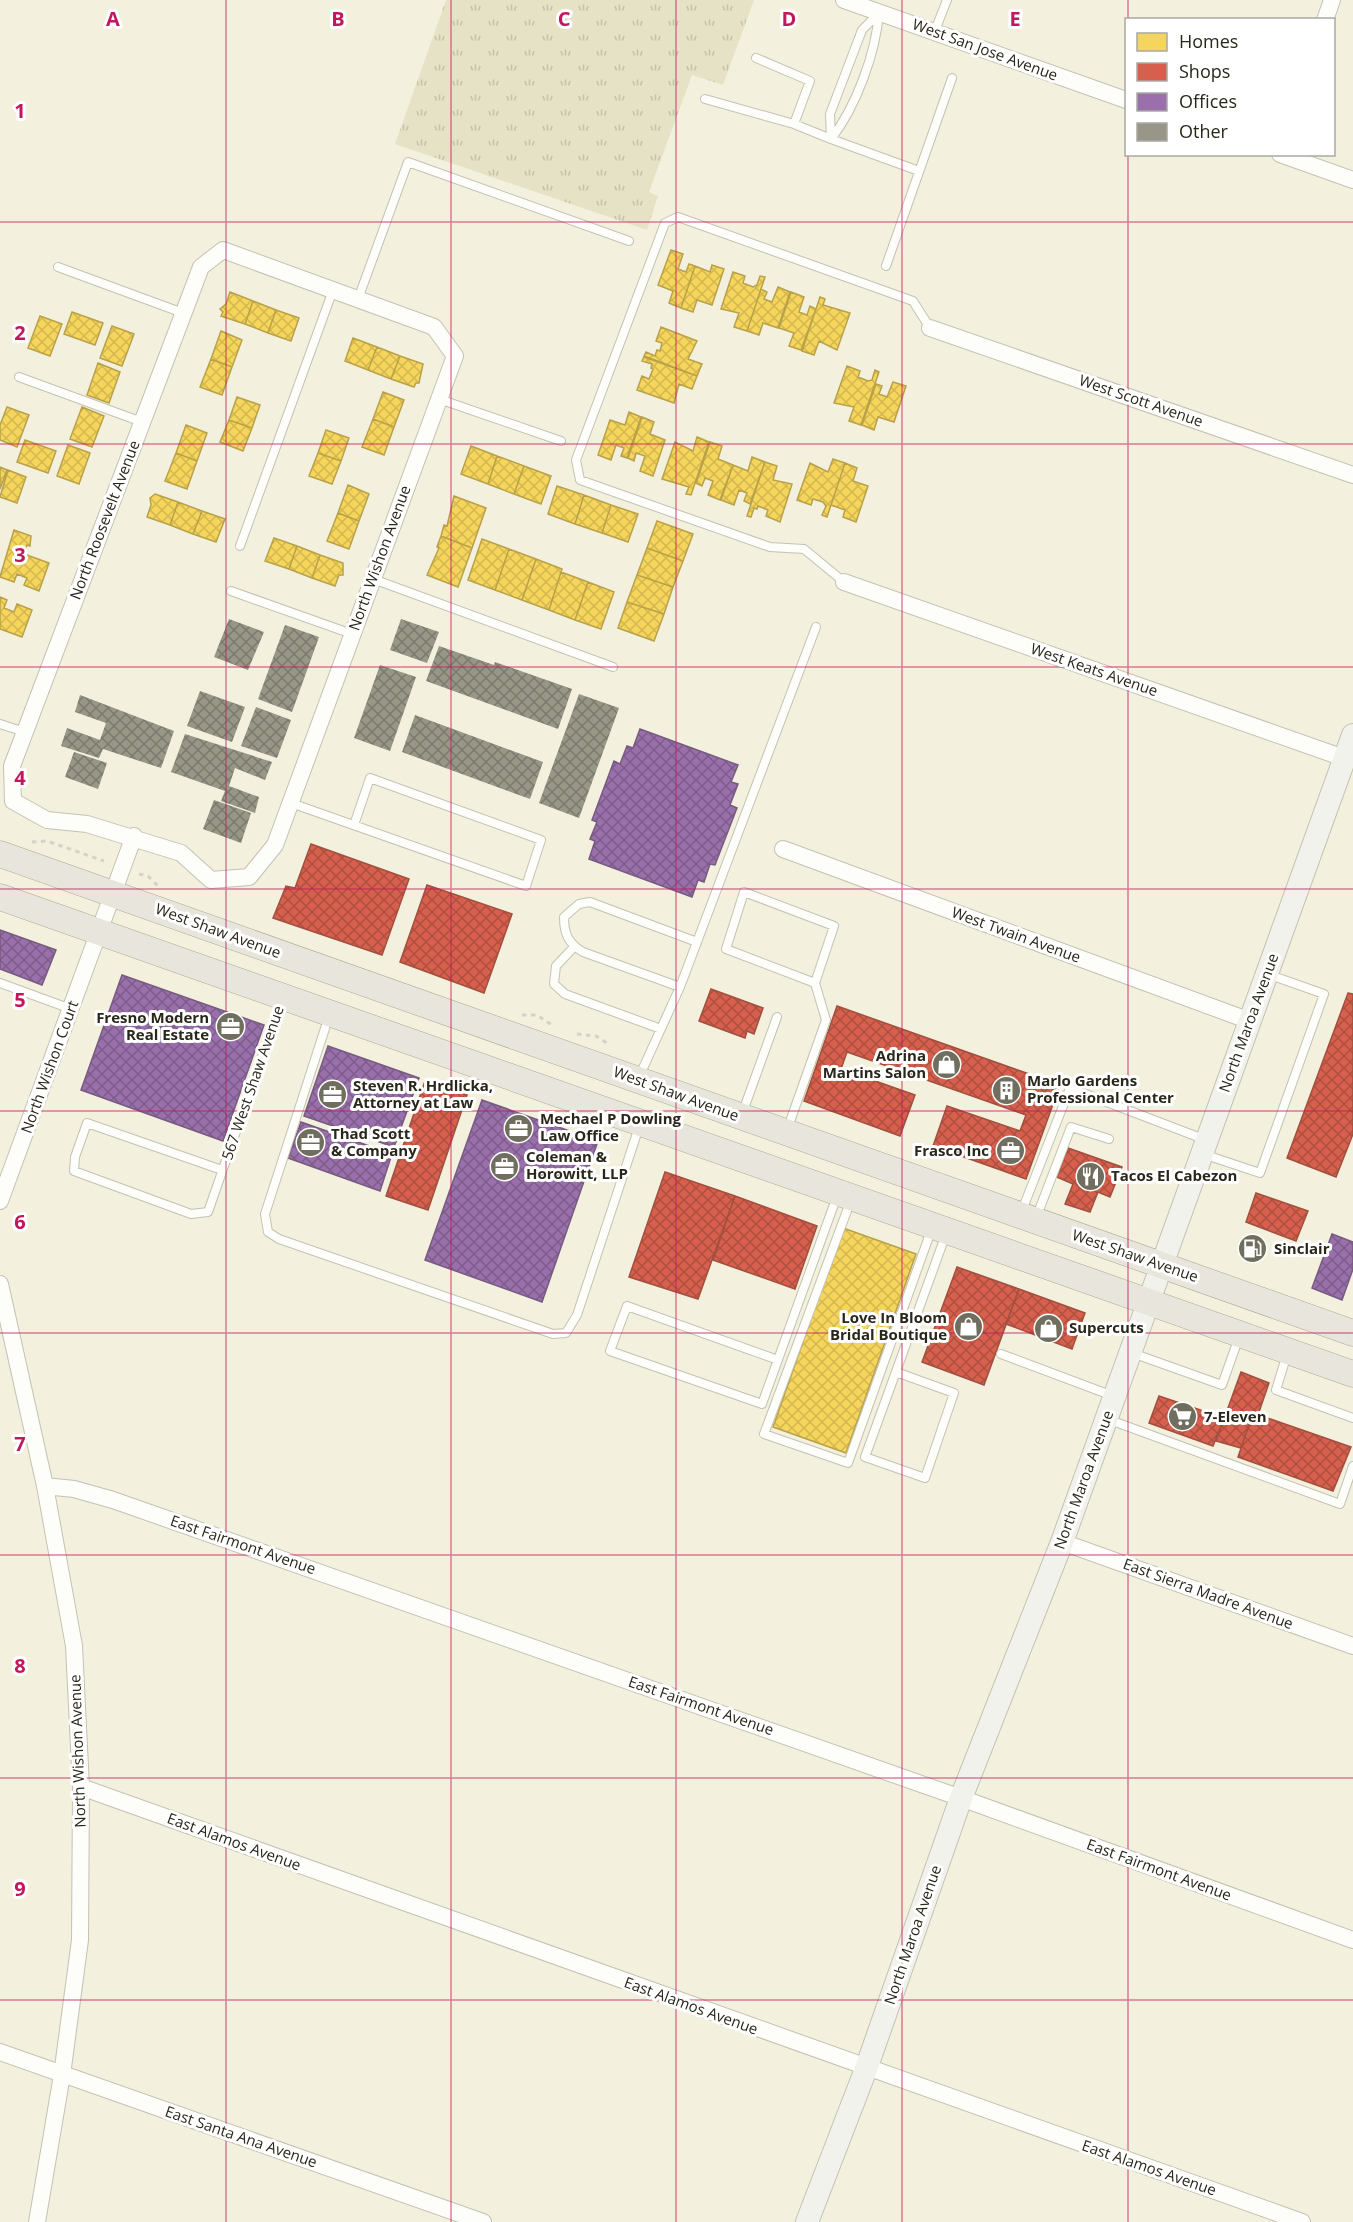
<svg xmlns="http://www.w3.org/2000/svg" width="1353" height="2222" viewBox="0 0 1353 2222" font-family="'Open Sans',sans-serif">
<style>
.grass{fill:url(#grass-tufts)}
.homes{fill:url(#homes-cross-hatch);stroke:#b8a148;stroke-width:1.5}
.shops{fill:url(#shops-cross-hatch);stroke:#a24f3e;stroke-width:1.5}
.offices{fill:url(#offices-cross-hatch);stroke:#775a80;stroke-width:1.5}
.building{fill:url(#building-cross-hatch)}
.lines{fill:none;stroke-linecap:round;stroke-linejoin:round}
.lane-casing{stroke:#c3c2b3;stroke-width:10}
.street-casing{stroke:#c3c2b3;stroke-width:18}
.secondary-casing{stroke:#c3c2b3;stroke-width:24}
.primary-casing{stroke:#aaa791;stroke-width:27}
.path{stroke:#d3d2cc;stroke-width:3;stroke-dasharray:4.5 4.5;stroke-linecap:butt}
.lane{stroke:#fdfdfa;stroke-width:8}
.street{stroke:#fdfdfa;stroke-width:16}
.secondary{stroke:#f2f2ec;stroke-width:22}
.primary{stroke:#e8e6dc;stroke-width:26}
.grid{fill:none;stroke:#c2185b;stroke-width:1.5;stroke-opacity:0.55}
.labels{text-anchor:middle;stroke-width:6;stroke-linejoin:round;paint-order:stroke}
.street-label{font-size:15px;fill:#29271a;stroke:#fff}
.poi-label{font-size:15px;font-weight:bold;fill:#29271a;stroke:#fff;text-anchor:start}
.grid-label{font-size:20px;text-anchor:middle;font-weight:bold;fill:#c2185b;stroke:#fff;stroke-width:6;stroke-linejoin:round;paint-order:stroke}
</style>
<defs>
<pattern id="grass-tufts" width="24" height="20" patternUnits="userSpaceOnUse" patternTransform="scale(1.5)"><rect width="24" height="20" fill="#e5e2c5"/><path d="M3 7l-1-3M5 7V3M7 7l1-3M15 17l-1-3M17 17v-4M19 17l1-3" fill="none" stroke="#c4c2a9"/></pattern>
<pattern id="homes-cross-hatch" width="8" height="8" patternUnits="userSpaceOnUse" patternTransform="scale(1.5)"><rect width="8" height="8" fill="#f6d55c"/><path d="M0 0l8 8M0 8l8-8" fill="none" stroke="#d3b74f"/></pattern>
<pattern id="shops-cross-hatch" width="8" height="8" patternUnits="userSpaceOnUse" patternTransform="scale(1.5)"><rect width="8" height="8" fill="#d6604d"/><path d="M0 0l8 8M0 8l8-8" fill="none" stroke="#ae4f3f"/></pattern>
<pattern id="offices-cross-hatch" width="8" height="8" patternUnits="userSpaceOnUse" patternTransform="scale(1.5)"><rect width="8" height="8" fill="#9970ab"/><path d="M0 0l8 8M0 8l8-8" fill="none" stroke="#7d5c8a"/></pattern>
<pattern id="building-cross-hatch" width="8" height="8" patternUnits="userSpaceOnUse" patternTransform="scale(1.5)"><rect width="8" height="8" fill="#979687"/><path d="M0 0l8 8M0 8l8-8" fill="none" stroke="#7b7a6e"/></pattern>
</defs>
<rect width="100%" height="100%" fill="#f3f1de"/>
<path class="grass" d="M446,0H754L723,85L692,75L649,192L658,196L647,230L395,144Z"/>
<path class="homes" d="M671,250L683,254L678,269L686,272L689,264L695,266L681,308L669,303L673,291L658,285Z
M712,265L724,269L712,305L697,300L693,312L681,308L695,266L710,272Z
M733,272L745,276L743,283L753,287L757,285L760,276L765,277L747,331L734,327L739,313L721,309Z
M778,287L790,292L778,328L763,323L759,335L747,331L761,289L767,292L764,299L772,302Z
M230,292L253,301L245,324L221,316L223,312L220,309L226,304Z
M791,292L804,297L799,312L807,315L810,306L816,309L801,350L789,346L794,333L779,328Z
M820,297L825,299L823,305L850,313L837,350L819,341L814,355L802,351Z
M253,301L276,310L268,333L245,324Z
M276,310L299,318L291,341L268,333Z
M72,312L103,323L95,345L64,334Z
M40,316L62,324L50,356L28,348Z
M112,326L134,334L122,366L100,358Z
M661,327L697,341L688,359L702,364L697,376L644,356L646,352L655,356L657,350L660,351L662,343L656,341Z
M221,331L242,340L232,367L211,359Z
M353,338L377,347L368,370L345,361Z
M377,347L400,356L391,379L368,370Z
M400,356L423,364L419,383H416L414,387L391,379Z
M644,357L697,376L692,389L679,384L674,403L637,390L642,376L649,379L653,369L651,368L652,364L642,361Z
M211,359L232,367L222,395L200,387Z
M98,363L120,372L109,403L87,395Z
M847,366L860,371L858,377L868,381L872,380L875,370L879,372L861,425L849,421L854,407L834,403Z
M893,382L906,386L894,422L878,417L874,430L862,425L876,384L882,386L879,394L887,397Z
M383,392L404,400L394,427L373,419Z
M237,397L260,405L252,428L229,420Z
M7,407L29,415L17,447L0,440V425Z
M82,407L104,416L92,447L70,439Z
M629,412L641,417L627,458L621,456L624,448L616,445L611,460L598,455L610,420L625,425Z
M642,417L654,422L650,434L665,440L653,476L640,471L645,456L636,453L634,461L628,458Z
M373,419L394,427L384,455L362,447Z
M229,420L252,428L243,451L220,442Z
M186,425L207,433L197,461L176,453Z
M326,430L349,438L341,461L318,453Z
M697,437L709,442L691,495L686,494L689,487L662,479L675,442L693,451Z
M25,440L56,451L48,473L17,462Z
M710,442L722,446L718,459L733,465L720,500L708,495L713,481L705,478L702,486L696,483Z
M68,445L90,453L79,484L57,476Z
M471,446L497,456L488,484L461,474Z
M176,453L197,461L187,489L165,481Z
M318,453L341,461L332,484L309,476Z
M497,456L524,466L514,494L488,484Z
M752,457L765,462L750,504L744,501L747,493L739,490L734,505L721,500L733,465L748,471Z
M833,459L845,463L827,517L822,515L826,506L823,502L813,499L811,505L797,500L810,463L828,472Z
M765,462L777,466L773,480L792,484L780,522L766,516L768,510L758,506L757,509L754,508L751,517L747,516Z
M845,463L857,468L853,481L868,486L856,522L843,517L845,510L831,505Z
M524,466L551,476L541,504L514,494Z
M0,467L7,470L0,489Z
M8,470L26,477L17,503L0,497Z
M348,485L369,494L359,521L338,513Z
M557,486L584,495L575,524L548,514Z
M155,494L178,502L170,525L147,517L151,505L150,498Z
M584,495L611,505L602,533L575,524Z
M454,496L486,508L472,548L441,536L444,525L447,526Z
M178,502L202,511L193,534L170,525Z
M611,505L638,514L628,542L602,533Z
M202,511L225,519L216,542L193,534Z
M338,513L359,521L349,549L327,541Z
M657,521L693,534L683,561L647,548Z
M14,530L31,536L30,546L27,545L24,554L49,563L39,591L24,585L27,578L17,574L14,582L0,577Z
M441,536L472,548L458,587L427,575L439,548L437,547Z
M274,538L297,546L289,569L265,561Z
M482,539L509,549L495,590L468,580Z
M297,546L320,555L312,578L289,569Z
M647,548L683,561L673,587L637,575Z
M509,549L536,559L522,600L495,590Z
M320,555L343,563V575H339L335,586L312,578Z
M536,559L562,569L549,610L522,600Z
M561,572L588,582L575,620L549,610Z
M637,575L673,587L664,614L627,602Z
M588,582L614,592L601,629L575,620Z
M0,597L7,600L4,608L14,612L17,604L32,610L22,637L0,629Z
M627,602L664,614L654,641L618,628Z
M843,1228L916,1254L846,1453L773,1427Z"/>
<path class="shops" d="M311,844L409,879L382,955L273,918L286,886L295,888Z
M427,885L512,914L484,993L400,962Z
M711,989L763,1008L754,1034L747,1031L745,1038L699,1021Z
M1348,993L1353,994V1134L1336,1177L1287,1158Z
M837,1006L1060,1085L1026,1179L933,1146L947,1106L1020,1131L1026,1115L847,1052L841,1069L915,1095L900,1136L804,1101Z
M425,1081L467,1095L428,1210L386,1196Z
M1068,1148L1122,1167L1110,1197L1098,1192L1090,1212L1065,1204L1073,1184L1057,1177Z
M665,1172L735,1196L698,1299L629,1277Z
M1256,1193L1308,1211L1296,1241L1246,1222Z
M735,1196L817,1226L795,1289L713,1260Z
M957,1267L1019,1289L984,1385L922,1362Z
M1019,1289L1085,1313L1072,1349L1006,1324Z
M1241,1372L1269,1383L1258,1415L1253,1413L1241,1448L1216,1441Z
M1159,1396L1224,1418L1213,1446L1149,1423Z
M1253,1413L1351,1447L1333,1491L1238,1457Z"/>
<path class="offices" d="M640,729L738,765L731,782L738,784L730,805L737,808L715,865L710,864L704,882L698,880L692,897L589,859L595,841L590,839L597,822L592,820L614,761L620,764L627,746L633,748Z
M0,930L56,950L42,985L0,969Z
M122,975L264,1025L223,1141L81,1090Z
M328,1046L419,1078L394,1147L304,1116Z
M482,1100L598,1141L542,1302L425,1260Z
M301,1122L392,1154L380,1191L288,1158Z
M1332,1234L1353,1242V1269L1342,1300L1312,1288Z"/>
<path class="building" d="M229,619L264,632L248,670L214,657Z
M401,619L439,632L427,663L390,650Z
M285,625L319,637L292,712L258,699Z
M439,646L494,665L495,662L572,689L558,729L426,681Z
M380,665L416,677L390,751L354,738Z
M200,691L245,707L232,742L187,726Z
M579,694L619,708L579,818L539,803Z
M80,695L174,731L161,768L103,749L99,758L61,746L67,728L100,740L106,723L75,712Z
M256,707L291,720L277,758L241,746Z
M415,715L543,762L530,799L402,752Z
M185,734L272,762L265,780L235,768L229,786L259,797L255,813L221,801L225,791L171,772Z
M74,752L107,763L98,789L65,777Z
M214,800L251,813L241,843L203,829Z"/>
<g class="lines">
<defs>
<path id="lane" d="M879,12C876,53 856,107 831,139L919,171
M934,33L947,0
M756,58L810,81L794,124
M705,99L794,124L831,139L830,114L862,30L879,13
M886,266L952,78
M58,267L183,313
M358,299L408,162L629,241
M19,377L142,422
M439,399L561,441
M240,546L333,290
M373,579L613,667
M844,582L804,549L770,547L580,480L576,460L665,223L678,217L913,301L930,328
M231,591L352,634
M0,724L25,732
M291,803L526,886L541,840L370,778L354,825
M574,947L556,966L554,984L565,994L661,1029
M0,983L71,1009
M680,987L583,952C568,943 564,934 564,917L579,904L590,902L697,942
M329,1016L265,1214L268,1232L279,1239L553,1334L566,1333L577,1315L640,1124
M639,1077L680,987L816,627
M742,1114L777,1017
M787,1130L826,1020L815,983L834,926L744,892L726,949L815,983
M1203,1154L1260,1173L1324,994L1267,974
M222,1170L87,1123L75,1157L74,1171L191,1214L208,1212L282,999
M851,1200L764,1434L848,1463L932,1228
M1021,1213L1070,1088L1206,1140
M1036,1218L1071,1127L1109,1139
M1132,1353L1222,1385L1239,1337
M1001,1354L1113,1396
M1287,1354L1276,1390L1353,1418
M778,1360L627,1306L610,1351L762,1404L837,1196
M896,1372L954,1393L925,1478L865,1457L946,1234
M1107,1419L1340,1504L1353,1466"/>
<path id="street" d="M844,0L1126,100
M1325,20L1332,0
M1280,154L1353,180
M223,250L434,327L455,356L275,845L249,877L211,880L181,853L87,824L47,820L13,801L12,766L201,267Z
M930,328L1353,475
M844,582L1344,758
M783,849L1250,1021
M0,1201L134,836
M0,1284L45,1486L74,1646L81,1787L80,1940L62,2075L37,2222
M45,1486L74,1489L113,1500L961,1798L1353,1940
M1062,1542L1353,1646
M81,1787L1302,2222
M0,2052L483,2222"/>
<path id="secondary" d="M807,2222L866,2069L961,1798L1062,1542L1353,735"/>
<path id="primary" d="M0,854L1353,1333
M0,897L1353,1374"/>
</defs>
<use href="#lane" class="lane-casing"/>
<use href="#street" class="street-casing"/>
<use href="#secondary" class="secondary-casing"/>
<use href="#primary" class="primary-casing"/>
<path class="path" d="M32,842L47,841L104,861
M139,874L148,876L158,886
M522,1015H537L552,1025
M577,1034L596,1036L610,1045"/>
<use href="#lane" class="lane"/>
<use href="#street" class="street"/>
<use href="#secondary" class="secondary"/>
<use href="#primary" class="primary"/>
</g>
<path class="grid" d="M226,0V2222M451,0V2222M676,0V2222M902,0V2222M1128,0V20M1128,154V2222M0,222H1353M0,444H1353M0,667H1353M0,889H1353M0,1111H1353M0,1333H1353M0,1555H1353M0,1778H1353M0,2000H1353"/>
<defs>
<symbol id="office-disc" viewBox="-11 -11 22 22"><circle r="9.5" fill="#706e5f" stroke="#fff"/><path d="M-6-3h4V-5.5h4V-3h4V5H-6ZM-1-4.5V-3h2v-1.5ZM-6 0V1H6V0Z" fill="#fff"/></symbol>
<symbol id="shop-disc" viewBox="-11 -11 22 22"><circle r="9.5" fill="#706e5f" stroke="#fff"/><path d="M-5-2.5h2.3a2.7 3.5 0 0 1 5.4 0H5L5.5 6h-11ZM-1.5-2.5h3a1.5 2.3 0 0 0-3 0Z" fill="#fff"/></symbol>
<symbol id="building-disc" viewBox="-11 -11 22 22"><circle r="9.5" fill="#706e5f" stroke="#fff"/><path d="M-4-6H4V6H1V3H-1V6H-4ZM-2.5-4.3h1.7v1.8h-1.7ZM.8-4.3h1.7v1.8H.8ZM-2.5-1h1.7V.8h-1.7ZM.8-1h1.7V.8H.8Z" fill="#fff"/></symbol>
<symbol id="restaurant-disc" viewBox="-11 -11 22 22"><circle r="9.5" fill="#706e5f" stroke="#fff"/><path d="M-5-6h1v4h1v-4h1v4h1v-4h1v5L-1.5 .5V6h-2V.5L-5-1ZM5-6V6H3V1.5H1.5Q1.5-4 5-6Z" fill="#fff"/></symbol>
<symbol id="fuel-disc" viewBox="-11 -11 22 22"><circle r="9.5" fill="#706e5f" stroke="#fff"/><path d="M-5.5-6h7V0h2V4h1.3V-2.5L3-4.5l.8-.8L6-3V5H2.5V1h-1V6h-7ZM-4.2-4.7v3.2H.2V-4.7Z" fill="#fff"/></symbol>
<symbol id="supermarket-disc" viewBox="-11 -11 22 22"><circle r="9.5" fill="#706e5f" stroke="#fff"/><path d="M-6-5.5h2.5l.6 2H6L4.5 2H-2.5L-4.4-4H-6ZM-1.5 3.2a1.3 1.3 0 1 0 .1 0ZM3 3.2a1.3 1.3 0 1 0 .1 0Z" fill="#fff"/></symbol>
</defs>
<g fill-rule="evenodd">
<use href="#office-disc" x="214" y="1010" width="33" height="33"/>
<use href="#shop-disc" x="930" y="1048" width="33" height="33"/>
<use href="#building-disc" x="990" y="1074" width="33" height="33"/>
<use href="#office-disc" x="316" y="1078" width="33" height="33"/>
<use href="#office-disc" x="502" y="1112" width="33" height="33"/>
<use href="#office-disc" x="294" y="1126" width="33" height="33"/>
<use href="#office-disc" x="994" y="1134" width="33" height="33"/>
<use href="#office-disc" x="488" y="1150" width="33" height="33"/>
<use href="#restaurant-disc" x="1074" y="1160" width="33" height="33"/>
<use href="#fuel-disc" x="1236" y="1232" width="33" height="33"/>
<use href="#shop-disc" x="952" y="1310" width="33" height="33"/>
<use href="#shop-disc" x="1032" y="1312" width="33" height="33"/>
<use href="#supermarket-disc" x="1166" y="1400" width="33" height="33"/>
</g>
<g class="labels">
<g class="street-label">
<text transform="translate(985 50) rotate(20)" y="5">West San Jose Avenue</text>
<text transform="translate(1141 401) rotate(19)" y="5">West Scott Avenue</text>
<text transform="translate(105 520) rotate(-69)" y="5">North Roosevelt Avenue</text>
<text transform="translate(380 558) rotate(-70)" y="5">North Wishon Avenue</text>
<text transform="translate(1094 670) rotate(19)" y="5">West Keats Avenue</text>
<text transform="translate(218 931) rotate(20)" y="5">West Shaw Avenue</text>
<text transform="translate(1016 935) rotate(20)" y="5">West Twain Avenue</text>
<text transform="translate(1249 1023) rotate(-70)" y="5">North Maroa Avenue</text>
<text transform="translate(50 1067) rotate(-70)" y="5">North Wishon Court</text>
<text transform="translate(253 1083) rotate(-71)" y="5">567 West Shaw Avenue</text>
<text transform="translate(676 1094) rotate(20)" y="5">West Shaw Avenue</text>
<text transform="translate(1135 1256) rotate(19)" y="5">West Shaw Avenue</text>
<text transform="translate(1084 1480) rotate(-70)" y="5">North Maroa Avenue</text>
<text transform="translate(243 1545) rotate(19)" y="5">East Fairmont Avenue</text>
<text transform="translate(1208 1594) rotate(20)" y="5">East Sierra Madre Avenue</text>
<text transform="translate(701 1706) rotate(19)" y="5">East Fairmont Avenue</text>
<text transform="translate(78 1751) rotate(-92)" y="5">North Wishon Avenue</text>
<text transform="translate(234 1842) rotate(20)" y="5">East Alamos Avenue</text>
<text transform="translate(1159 1870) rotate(20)" y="5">East Fairmont Avenue</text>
<text transform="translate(913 1935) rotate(-71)" y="5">North Maroa Avenue</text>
<text transform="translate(691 2006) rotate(20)" y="5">East Alamos Avenue</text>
<text transform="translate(241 2137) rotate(19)" y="5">East Santa Ana Avenue</text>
<text transform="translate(1149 2168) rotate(19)" y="5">East Alamos Avenue</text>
</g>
<g class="poi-label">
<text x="209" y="1023" text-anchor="end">Fresno Modern<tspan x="209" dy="17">Real Estate</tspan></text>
<text x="926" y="1061" text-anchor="end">Adrina<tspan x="926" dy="17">Martins Salon</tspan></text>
<text x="1027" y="1086">Marlo Gardens<tspan x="1027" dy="17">Professional Center</tspan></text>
<text x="353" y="1091">Steven R. Hrdlicka,<tspan x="353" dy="17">Attorney at Law</tspan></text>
<text x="540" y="1124">Mechael P Dowling<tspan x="540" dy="17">Law Office</tspan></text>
<text x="331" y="1139">Thad Scott<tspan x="331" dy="17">&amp; Company</tspan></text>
<text x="989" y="1156" text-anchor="end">Frasco Inc</text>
<text x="526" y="1162">Coleman &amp;<tspan x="526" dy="17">Horowitt, LLP</tspan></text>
<text x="1111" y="1181">Tacos El Cabezon</text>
<text x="1274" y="1254">Sinclair</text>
<text x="947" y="1323" text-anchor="end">Love In Bloom<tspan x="947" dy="17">Bridal Boutique</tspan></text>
<text x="1069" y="1333">Supercuts</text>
<text x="1204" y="1422">7-Eleven</text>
</g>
</g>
<g class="grid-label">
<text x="113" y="26">A</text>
<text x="338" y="26">B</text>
<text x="564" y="26">C</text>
<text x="789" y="26">D</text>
<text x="1015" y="26">E</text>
<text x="20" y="118">1</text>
<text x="20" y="340">2</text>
<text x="20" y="562">3</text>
<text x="20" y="785">4</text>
<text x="20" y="1007">5</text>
<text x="20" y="1229">6</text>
<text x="20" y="1451">7</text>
<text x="20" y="1673">8</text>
<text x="20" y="1896">9</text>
</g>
<rect x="1125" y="18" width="210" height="138" fill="#ffffff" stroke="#a9a9a3" stroke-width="1.5"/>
<rect x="1137" y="33" width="30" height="18" fill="#f6d55c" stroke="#a9a9a3" stroke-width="1.5"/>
<text x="1179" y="48" font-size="18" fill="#29271a">Homes</text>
<rect x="1137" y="63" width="30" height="18" fill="#d6604d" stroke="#a9a9a3" stroke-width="1.5"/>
<text x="1179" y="78" font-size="18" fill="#29271a">Shops</text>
<rect x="1137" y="93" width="30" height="18" fill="#9970ab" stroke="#a9a9a3" stroke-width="1.5"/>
<text x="1179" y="108" font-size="18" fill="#29271a">Offices</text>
<rect x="1137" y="123" width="30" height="18" fill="#979687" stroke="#a9a9a3" stroke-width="1.5"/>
<text x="1179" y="138" font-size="18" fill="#29271a">Other</text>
</svg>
